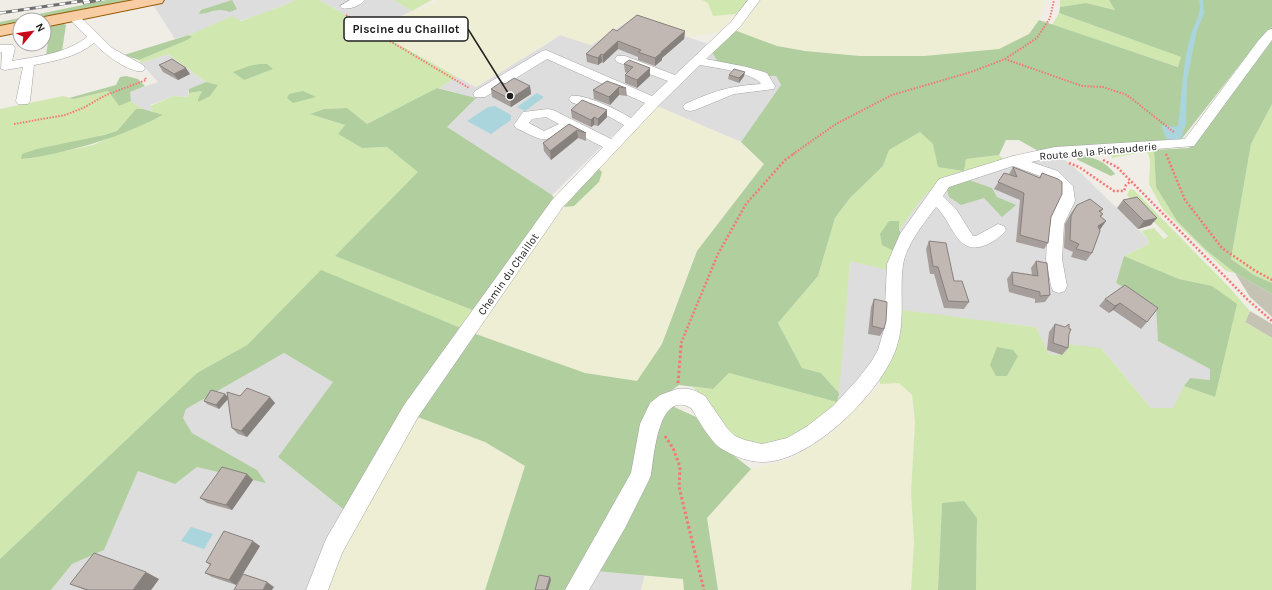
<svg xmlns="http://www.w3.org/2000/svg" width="1272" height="590" viewBox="0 0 1272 590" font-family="Karla,sans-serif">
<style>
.residential{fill:#dedddd}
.construction{fill:#c5c3b3}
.farmland{fill:#eeeed4}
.grass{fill:#d0e8b0}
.forest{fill:#b0ce9e}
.water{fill:#aad5dc}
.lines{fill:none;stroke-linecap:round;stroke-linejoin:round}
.minor-casing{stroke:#a4a4a4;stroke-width:1}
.major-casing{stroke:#975b06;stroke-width:2}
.path-far2{stroke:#f57774;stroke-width:2;stroke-dasharray:1.5 1.5;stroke-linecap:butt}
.path-far1{stroke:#f57774;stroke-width:2.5;stroke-dasharray:2 2;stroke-linecap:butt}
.path{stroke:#f57774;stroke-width:3;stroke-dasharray:2.5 2.5;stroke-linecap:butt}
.minor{fill:#fff;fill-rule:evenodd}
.major{fill:#f8cda4;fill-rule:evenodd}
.rail-casing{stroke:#6e6e6e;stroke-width:3}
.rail{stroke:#fff;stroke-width:2;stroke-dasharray:6;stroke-linecap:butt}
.wall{fill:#a69e9b}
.shaded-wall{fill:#87817e}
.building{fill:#c1b8b4;stroke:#87817e}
.labels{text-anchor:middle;stroke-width:3;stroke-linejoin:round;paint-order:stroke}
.street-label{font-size:11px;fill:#202020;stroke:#fff}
.leader{fill:none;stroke:#202020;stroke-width:1.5}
.callout-dot{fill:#202020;stroke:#fff;stroke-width:1.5}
.callout{fill:#fff;stroke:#202020;stroke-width:1.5}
.callout-label{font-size:12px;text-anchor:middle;font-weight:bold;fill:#202020}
</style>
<rect width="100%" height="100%" fill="#f0ede7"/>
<path class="residential" d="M150,0H296L263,14L175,39Z
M319,0H394L412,11L373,30Z
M633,18L708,44L719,64L752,76H776L781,86L741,142L647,102L552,195L446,127L475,98L439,88L457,77L476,87L542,47L560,35L591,45Z
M168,54L206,82L189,89L188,97L174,96L150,105L153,112L143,109L131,101L129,92L158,82L141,63Z
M1055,152L1083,175L1148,239L1149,244L1124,256L1116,283L1156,306L1159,341L1210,369V380L1189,378L1173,408H1151L1101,348L1061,355L1049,354L1036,327L894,310L887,350L837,402L850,261L899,230L924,196L940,182L964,171L1004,159Z
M284,353L334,382L278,457L352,516L318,590H51L72,564L104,550L138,471L175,484L197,467L257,470L192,433L183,418L186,409Z
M595,571L645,575L641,590H581Z"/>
<path class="construction" d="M1235,273L1272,294V317L1250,297Z
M1250,311L1272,324V338L1245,322Z"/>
<path class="farmland" d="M438,0H702L708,3L713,16L736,14L719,32L690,37L633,18L591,45L560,35L476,87L373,30L412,11L423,8Z
M760,0H1045L1039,20L1029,34L999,49L924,56H860L805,51L777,46L734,30Z
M657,106L741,142L764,164L697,251L662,344L637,382L585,373L473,333L564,207L574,206L599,182L602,172L598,168Z
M899,383L911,395L915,422L911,492L914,543L911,590H718L707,518L751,469L790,459L832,433L880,384Z
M415,416L485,442L525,466L485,590H328L344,547Z
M645,575L683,579L684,590H641Z"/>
<path class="grass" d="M296,0H319L457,77L439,88H437L367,124L346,108L324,109L310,114L345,125L338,134L362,148L387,147L419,172L335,256L480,313L468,331L321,271L247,345L197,373L0,559V109L63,96L74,99L108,91L119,106L131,101L143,109H136L117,131L22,159L32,158L93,145L162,116L153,112L150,106L174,96L188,97L189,93L202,91L217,85L206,82L168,54L141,63L139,60L185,41L191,36L189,35L232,16L241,21L277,8Z
M394,0H432L412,11Z
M702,0H748L736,14L713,16L708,3Z
M1060,0H1109L1116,10L1086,3L1060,7Z
M1059,13L1181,57L1179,67L1052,25Z
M1272,104V283L1254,275L1231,259L1251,144Z
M920,132L964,171L966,159L999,155L1004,159L964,171L941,182L924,196L899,230L888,270L850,261L839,393L821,373L802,368L778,323L818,276L835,218L850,198L883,166L889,150Z
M1154,150L1156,187L1177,221L1206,250L1235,273L1226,271L1163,210L1149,184L1150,161L1148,153L1143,152L1112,158L1110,153L1118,151Z
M1130,189L1134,190L1230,288L1250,311L1245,322L1272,338V590H976L977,518L942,504L938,590H911L914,543L911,492L915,422L912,395L899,383L880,384L878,368L894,309L1036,327L1049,354L1061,355L1067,344L1101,348L1151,408H1173L1184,386L1215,397L1212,286L1179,279L1124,256L1149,244L1148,239L1141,231L1154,228L1164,239L1168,236L1127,195Z
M729,373L837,402C813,424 785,453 750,443C746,442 739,441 736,438C719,424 710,400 692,387L713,389Z"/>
<path class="forest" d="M107,0H140L40,20H20V24L0,28V22Z
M232,0L237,9L230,12C216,7 212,13 199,14L201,10Z
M1109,0H1272V27L1256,44L1180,141L1099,144L1040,152L1019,140H1006L999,155L966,159L964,171L938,167L933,144L920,132L889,150L883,166L850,198L835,218L818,276L778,323L802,368L821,373L839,393L837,402L729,373L713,389L679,385L659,400L696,417L708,435L751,469L707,518L718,590H684L683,579L596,571L581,590H485L525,466L485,442L415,416L473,333L585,373L637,381L662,344L697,251L764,164L741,142L781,85L776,76H752L719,64L712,52L734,30L777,46L805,51L860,56H924L999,49L1029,34L1039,20L1178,67L1181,57L1059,13L1060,7L1086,3L1115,10Z
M62,23L66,25L62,51L46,55L51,24Z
M189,35L192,37L185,41L139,60L124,55Z
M1272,38V104L1251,144L1231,259L1254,275L1272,283V294L1235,273L1206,250L1177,221L1156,187L1154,150L1189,148Z
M259,64H267L273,69L244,80L233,72L249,66Z
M126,76L138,79L145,86L130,92L131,101L119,106L108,91L74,99L69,98L116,85L120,77Z
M206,82L218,85L210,96L198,102V99L202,91L189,93V89Z
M437,88L476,98L447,127L552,195L557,204L480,313L335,256L418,172L387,147L362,148L338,134L345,125L310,114L324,109L347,108L367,124Z
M303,91L316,97L293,103L287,98L289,94Z
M136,109H143L163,115C128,133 99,143 61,152C48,155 35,158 21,159L22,154L37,149L104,135L117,131Z
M1075,156C1091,155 1106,161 1115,174L1111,176L1078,160Z
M598,168L602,172L599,182L574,206L564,207Z
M966,179L992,188L997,197L1016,205L1002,217L984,198L961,205L949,197L946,185Z
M889,221H899V230L902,235L894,251L882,245L880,234Z
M1124,256L1179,279L1212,286L1237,304L1215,397L1184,386L1190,378L1210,380V369L1158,341L1156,306L1116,283Z
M321,270L468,331L352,516L278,457L333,382L284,353L186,409L183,418L192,433L257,470L266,483L197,467L175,484L138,471L104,550L72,564L51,590H0V559L197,373L247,345Z
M997,347L1013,350L1018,356L1007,376H996L990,365Z
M964,501L977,518L976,590H938L942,503Z"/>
<path class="water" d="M1199,0H1203L1204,13L1196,34L1187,81L1186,124L1180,141H1167L1161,125L1176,127L1178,124C1182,96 1182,66 1190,38C1193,25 1203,13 1199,0Z
M537,93L544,97L525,111L517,107Z
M495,106L511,115V120L491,134L467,121L488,107Z
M191,527L213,534L204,549L181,541Z"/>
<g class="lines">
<defs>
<path id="minor" d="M350,0H365C360,6 349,10 342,8L340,6Z
M748,0H760L739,28L706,59L747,67L767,73L775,86L774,89L734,94L695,110L690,111L685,110L683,107L685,104C714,91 729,86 761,84C753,72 715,68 700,65L659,105L562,208L418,417L342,553L328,590H306L326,539L404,405L552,200L603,147L570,130C541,143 545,142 516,128L514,125L523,112L548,109L553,110L611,139L624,125L608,116L571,102L569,99L571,96C584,93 620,111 631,118L645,103L547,59L485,97H475L473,94L475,91L542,51L546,50L652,96L668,81L617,62L615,59L617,56H625L675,75L731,22ZM546,117L559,124L544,131L529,123L532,119Z
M73,13L77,14L112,48L143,65L145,68L143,71C130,74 103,53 94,43C77,57 55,61 34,65L30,101L28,104H18L16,101L23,67L5,70L1,69L2,52L0,53V45H13L15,48L12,61C39,56 65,54 87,37L67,16L69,14Z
M1272,29V40L1194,146L1055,157L1031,162L1058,171L1073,186L1075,201L1064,224L1062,259L1067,286L1065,291L1059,293L1053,291L1051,286L1046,259L1048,224L1059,201V188L1048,179L1013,166L949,187L943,196L956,209L973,236H976L998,224L1004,226L1006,230C1002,236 993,242 986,245C956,257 953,222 936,207C924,223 906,245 903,265C899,293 906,321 896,349C881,392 811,463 762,462C749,462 733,456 722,449C710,442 699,420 691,408C658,389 654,457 651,475L648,482L625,528L589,590H565L631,473L640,424L650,403L660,395L677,389H689L696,391L705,396L727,428L735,436L745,440L762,444L787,438L806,427L833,406L857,380L871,362L878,350L884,329L887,264L900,234L939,179L1013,156L1055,147L1185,139L1258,41L1268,30Z"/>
<path id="major" d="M134,0H164L162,3L157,4L44,27V20H38L44,17Z
M20,22V32L0,36V26Z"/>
</defs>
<use href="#minor" class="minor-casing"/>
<use href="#major" class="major-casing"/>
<path class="path-far2" d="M346,15L469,88
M1005,59L1082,86L1103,87L1127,95L1175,133
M14,124L65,115L83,108L106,95L146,80L145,77
M793,154L836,124L892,95L971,72L1005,59L1037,38L1050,18L1054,0"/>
<path class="path-far1" d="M1166,154L1185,200L1222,248L1254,270L1272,280
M1103,160L1117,167L1248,300L1272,321
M1069,163L1079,167L1114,191H1124L1126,185L1131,181
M681,347V343L718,254L746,204L785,160L795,153"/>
<path class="path" d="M678,383L681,346
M665,436L673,448L680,467L679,487L704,590"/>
<use href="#minor" class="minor"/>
<use href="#major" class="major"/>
<defs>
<path id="rail" d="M84,3L100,0
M0,13L89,0"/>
</defs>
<use href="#rail" class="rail-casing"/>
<use href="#rail" class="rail"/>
</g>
<path class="wall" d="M617,31H685L684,39L662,58V60L655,66L638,60V57L618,49L603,63L602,62L598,65L587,62L586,54Z
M624,64L650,68V76L637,88L625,83V75L627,73L625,72Z
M159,65L190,74L178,80L163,72Z
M729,75L744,76L739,83L728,79Z
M607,81L626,88L627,96L619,95L610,105L594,99L593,90Z
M505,84L530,86L531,94L511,107L492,97L491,89Z
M571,110H607V117L598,126L594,125L591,127L572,118Z
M569,124L586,133V141L578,138L551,160L544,151L543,143Z
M1013,167L1039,178L1042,173L1051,217L1048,243L1044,249L1016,242L1020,200L994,189L1004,173L1009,174Z
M1123,200L1151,225L1138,229L1117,208Z
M1077,205L1103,209L1101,212L1103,214L1101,217L1106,221L1100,230L1092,253L1086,261L1071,257L1073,252L1064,248L1065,224L1071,213Z
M929,241L954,281L969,302L964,309L944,308L934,274H930L926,249Z
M1036,261L1050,295L1045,302L1035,303V299L1009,292L1007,279L1012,272L1032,275L1031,268Z
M874,299L884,329L880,336L868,334L871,307Z
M1105,299L1158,308L1147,322L1141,329L1113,310L1109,313L1099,306Z
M1055,324L1069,334L1068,348L1062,355L1047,350L1049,332Z
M227,396H240L275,403L247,437L238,434L232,428L228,399L219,409L207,404L204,401Z
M247,474L253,480L232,510L207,503L200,498Z
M260,546L236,585L212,577L205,573L210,565L206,562Z
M159,579L151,590H85L70,584Z"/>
<path class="shaded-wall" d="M685,31L684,39L662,58V60L655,66V58L661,52Z
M618,41V49L603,63V55Z
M601,54L602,62L598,65V58Z
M186,68L190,74L178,80L174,74Z
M650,68V76L637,88V80Z
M745,72L744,76L739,83V78Z
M530,86L531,94L511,107L510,99Z
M619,87V95L610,105L609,97Z
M607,110V117L598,126V119Z
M594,117V125L591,127V120Z
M577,130L578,138L551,160L550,151Z
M1157,218L1151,225L1138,229L1144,221Z
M1106,221L1100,229L1092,234L1098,226Z
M1120,303L1113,310L1109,313L1115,306Z
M225,394L229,398L219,409L216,405Z
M270,397L275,403L247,437L241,431Z
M247,474L253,480L232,510L226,505Z
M253,541L260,546L236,585L229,580Z
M146,572L159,579L151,590H133Z
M550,577L551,580L548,590H546Z
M267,582L274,587L272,590H263Z"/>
<path class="building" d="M637,15L685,31L661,52H662L655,58L638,52L641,50L618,41L603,55L601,54L598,58L586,54L613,29L617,31Z
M172,59L186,68L174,74L159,65Z
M629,60L650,68L637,80L625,75L633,67L624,64Z
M734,69L745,72L739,78L729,75Z
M514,78L530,86L510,99L491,89L501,82L505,84Z
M607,81L626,88L619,87L609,97L593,90Z
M582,100L607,110L598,119L594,117L591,120L571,110Z
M569,124L586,133L577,130L550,151L543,143Z
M1013,167L1040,178L1042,173L1058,179L1062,182V194L1051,217L1048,243L1020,235L1024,193L998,182L1004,173L1017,177Z
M1137,197L1157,218L1144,221L1123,200Z
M1090,199L1103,209L1099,211L1103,214L1100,216L1106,221L1098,226L1100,231L1092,253L1076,249L1079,244L1070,240L1071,216L1077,205Z
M929,241L946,243L954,281H962L969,302L948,301L938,267L933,266Z
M1036,261L1047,263L1050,295L1040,296V292L1013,285L1012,272L1038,276Z
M1125,285L1158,308L1147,322L1120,303L1115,306L1105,299Z
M874,299L887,302L886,321L884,329L872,326Z
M1055,324L1065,327L1069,324V329H1071L1069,334L1068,348L1053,343Z
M247,388L270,397L241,431L232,428L227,392L240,396Z
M211,390L225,394L216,405L204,401Z
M222,467L247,474L226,505L200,498Z
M224,531L253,541L229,580L205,573L211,564L206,562Z
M94,553L146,572L133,590H88L70,584Z
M243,574L267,582L263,590H234Z
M539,575L550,577L546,590H535Z"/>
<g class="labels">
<g class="street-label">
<text transform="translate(1098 151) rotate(-5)" y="4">Route de la Pichauderie</text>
<text transform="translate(508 274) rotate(-55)" y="4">Chemin du Chaillot</text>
</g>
</g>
<path class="leader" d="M510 96L468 29"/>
<circle class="callout-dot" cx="510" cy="96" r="4"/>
<rect class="callout" x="344" y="17" width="124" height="24" rx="4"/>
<g class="callout-label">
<text x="406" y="33">Piscine du Chaillot</text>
</g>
<g transform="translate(32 32) rotate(61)"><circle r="19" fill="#ffffff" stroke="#a6a6a6"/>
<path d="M0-3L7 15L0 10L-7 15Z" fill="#c90818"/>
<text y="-6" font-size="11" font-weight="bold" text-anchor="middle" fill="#202020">N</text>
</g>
</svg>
